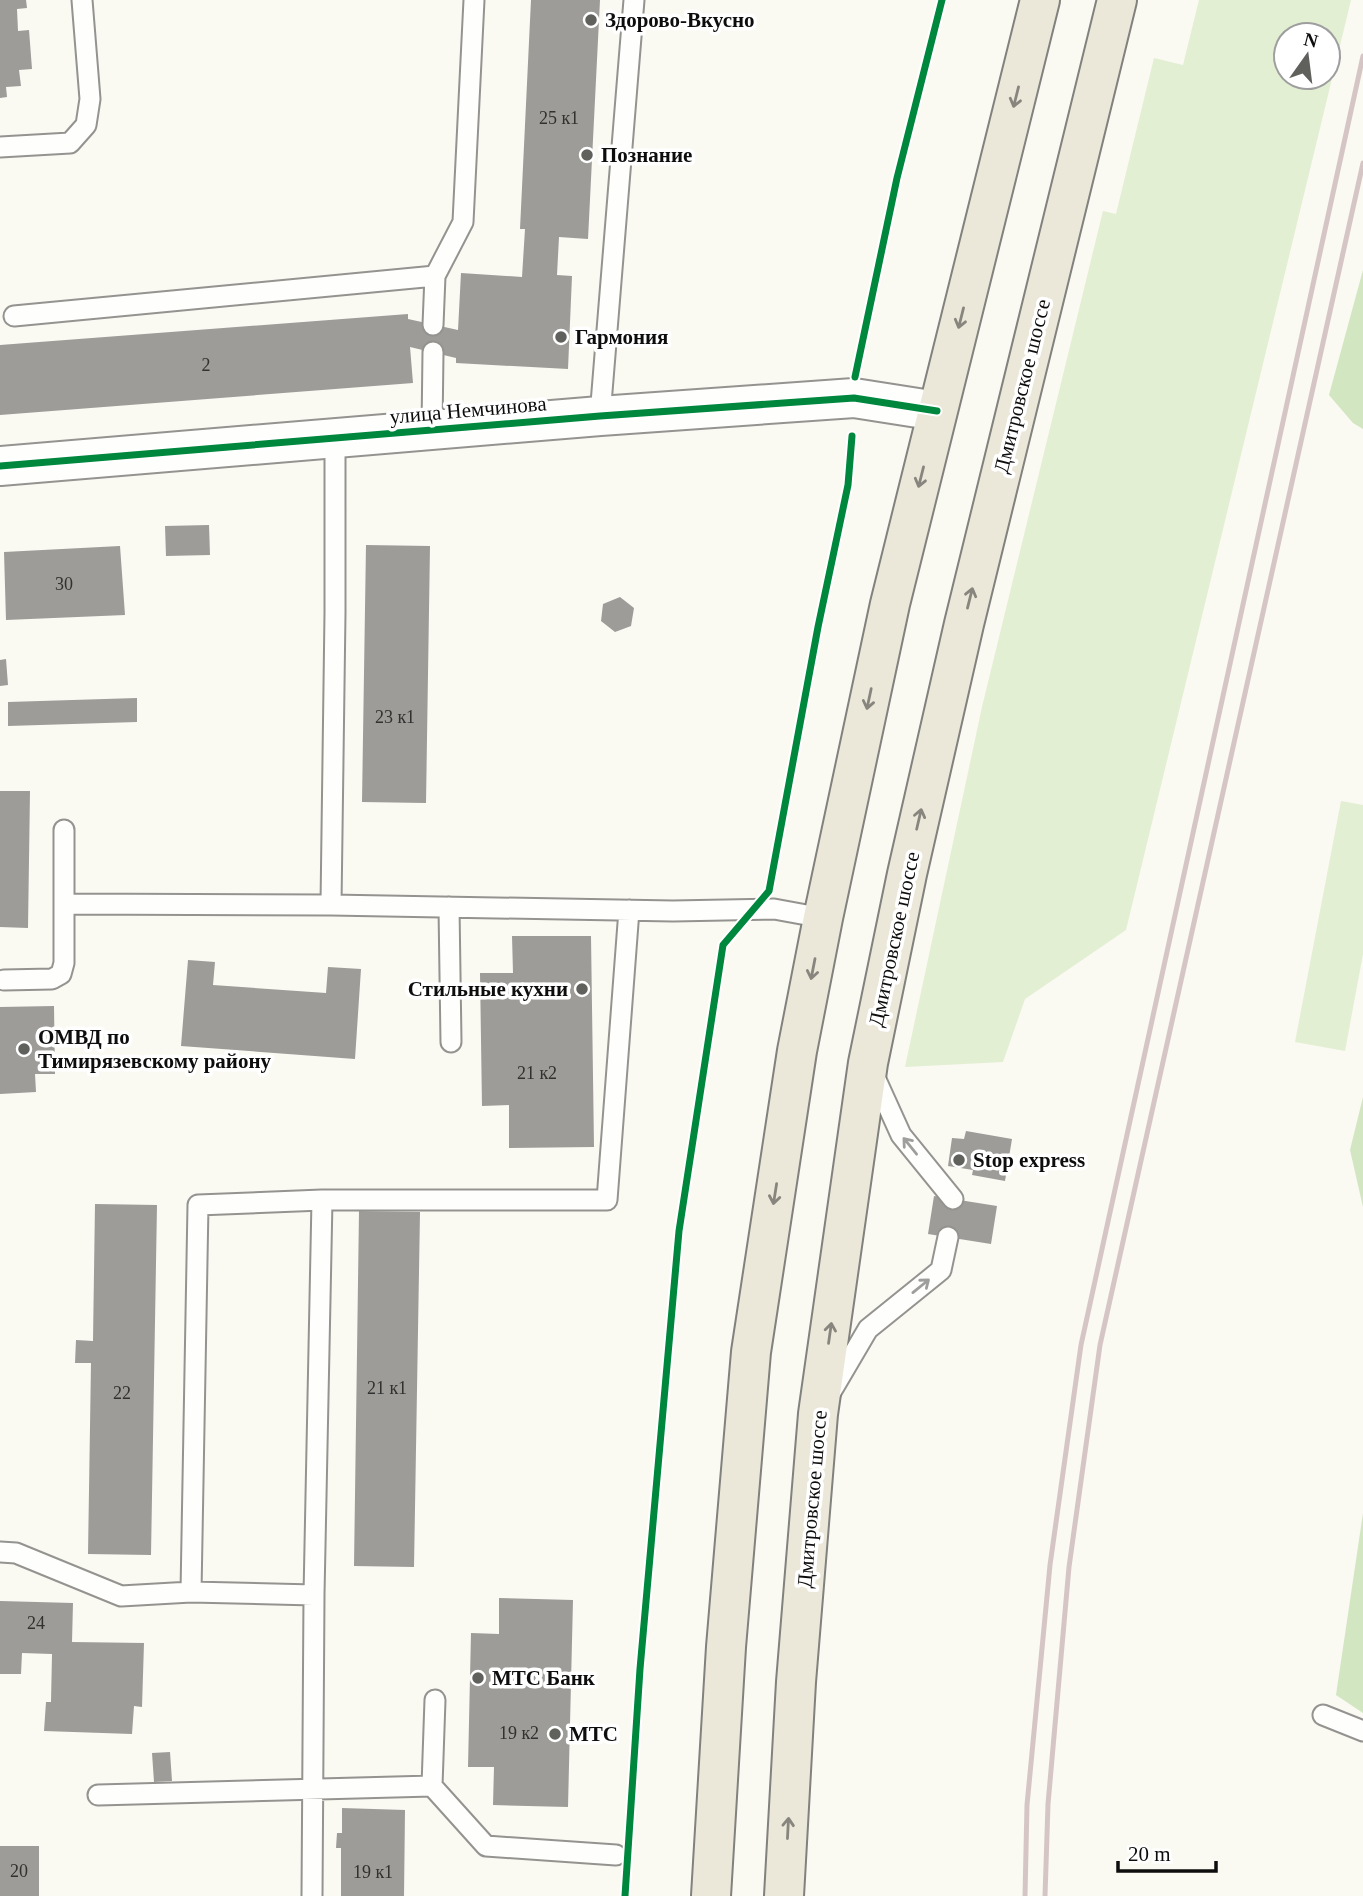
<svg xmlns="http://www.w3.org/2000/svg" width="1363" height="1896" viewBox="0 0 1363 1896" font-family="'Times New Roman',serif">
<style>
.green{fill:#e2efd3;fill-rule:evenodd}
.forest{fill:#d2e6c2}
.building{fill:#9d9c98}
.lines{fill:none;stroke-linecap:round;stroke-linejoin:round}
.service-casing{stroke:#949390;stroke-width:23}
.minor-casing{stroke:#949390;stroke-width:42}
.primary-casing{stroke:#81817d;stroke-width:42}
.service{stroke:#fefefd;stroke-width:19}
.minor{stroke:#fefefd;stroke-width:38}
.primary{stroke:#ebe7d9;stroke-width:38}
.rail{stroke:#d5c6c5;stroke-width:5}
.cycleway-casing{stroke:#fff;stroke-width:11}
.cycleway{stroke:#00873e;stroke-width:7}
.oneway{stroke:#87857d}
.oneway2{stroke:#9e9e9d}
.poi-dot{fill:#60605d;stroke:#fff;stroke-width:2.5}
.labels{text-anchor:middle;stroke-width:7;stroke-linejoin:round;paint-order:stroke}
.number-label{font-size:18px;fill:#313130}
.poi-label{font-size:21px;font-weight:bold;fill:#0d0d0d;stroke:#fff;text-anchor:start}
.street-label{font-size:21px;fill:#0d0d0d;stroke:#fff}
</style>
<rect width="100%" height="100%" fill="#faf9f2"/>
<path class="green" d="M1199,0H1351L1126,930L1025,999L1003,1062L905,1067L982,707L1103,211L1116,214L1154,58L1183,65ZM1328,35V77H1286V35Z
M1341,801L1363,805V954L1345,1051L1295,1042Z"/>
<path class="forest" d="M1363,270V429L1353,423L1329,395Z
M1363,1097V1207L1350,1150Z
M1363,1513V1713L1336,1695Z"/>
<path class="building" d="M0,0H26L27,8L17,9L18,31L29,30L32,69L19,70L21,86L6,87L7,97L0,98Z
M531,0H600L588,239L559,237L557,275L572,276L568,369L456,363V358L410,347L413,383L0,415V345L408,314V319L458,330L461,273L522,277L525,229H520Z
M209,525L210,555L166,556L165,526Z
M366,545L430,546L426,803L362,802Z
M120,546L125,615L6,620L4,552Z
M620,597L634,608L631,626L615,632L601,621L603,604Z
M6,659L8,685L0,686V660Z
M137,698V722L8,726V702Z
M0,791H30L28,928L0,927Z
M512,936H591L594,1147L509,1148V1105L482,1106L480,973H513Z
M188,960L215,962L213,985L326,993L328,967L361,969L355,1059L181,1046Z
M54,1006L55,1074H35L36,1092L0,1094V1007Z
M966,1131L1012,1139L1005,1181L972,1175L973,1170L948,1166L952,1138L964,1139Z
M934,1196L997,1206L991,1244L928,1234Z
M95,1204L157,1205L151,1555L88,1554L91,1363H75L76,1340L93,1341Z
M359,1211L420,1212L414,1567L354,1566Z
M499,1598L573,1600L568,1807L493,1805L494,1767H468L471,1633L499,1634Z
M0,1601L73,1603L72,1642L144,1643L142,1707L134,1706L132,1734L44,1731L46,1702H51L52,1654L22,1653L21,1674H0Z
M170,1752L172,1781L154,1782L152,1753Z
M342,1808L405,1810L404,1896H341V1848H336L337,1833H342Z
M0,1846H39V1896H0Z"/>
<g class="lines">
<defs>
<path id="service" d="M0,147L70,143L86,125L90,99L82,0
M14,316L435,276L463,222L474,0
M433,325L435,276
M600,416L634,0
M432,430L433,352
M64,904L331,905L335,613V439
M331,905L673,911L774,909L823,918
M449,907L451,1042
M4,980L52,979L61,974L64,963V830
M872,1071L901,1135L953,1199
M831,1392L868,1329L941,1270L948,1237
M0,1552L16,1553L121,1596L191,1592L314,1595
M191,1592L198,1205L322,1200H607L629,910
M1323,1715L1363,1731
M432,1786L435,1700
M98,1795L432,1786L486,1846L616,1855
M312,1896L314,1595L322,1200"/>
<path id="minor" d="M0,466L600,416L854,398L937,411"/>
<path id="primary" d="M711,1896L726,1647L751,1352L797,1051L823,918L890,604L1040,0
M784,1896L796,1682L818,1414L868,1063L907,874L964,624L1117,0"/>
</defs>
<use href="#service" class="service-casing"/>
<use href="#minor" class="minor-casing"/>
<use href="#primary" class="primary-casing"/>
<use href="#service" class="service"/>
<use href="#minor" class="minor"/>
<use href="#primary" class="primary"/>
<path class="rail" d="M1025,1896L1027,1805L1050,1565L1081,1345L1363,56
M1045,1896L1048,1804L1069,1567L1100,1345L1363,163"/>
<defs>
<path id="cycleway" d="M855,377L897,178L942,0
M0,466L600,416L854,398L937,411
M625,1896L640,1669L679,1231L723,945L769,891L818,627L848,485L852,436"/>
</defs>
<use href="#cycleway" class="cycleway-casing"/>
<use href="#cycleway" class="cycleway"/>
</g>
<defs><path id="oneway-shaft" d="M-6 0H5M1.5-3L5.5 0L1.5 3" fill="none" stroke-width="1.6" stroke-linecap="round" stroke-linejoin="round" transform="scale(1.75)"/></defs>
<g class="oneway">
<use href="#oneway-shaft" transform="translate(1016 97) rotate(104)"/>
<use href="#oneway-shaft" transform="translate(961 318) rotate(104)"/>
<use href="#oneway-shaft" transform="translate(921 477) rotate(104)"/>
<use href="#oneway-shaft" transform="translate(970 598) rotate(-76)"/>
<use href="#oneway-shaft" transform="translate(869 699) rotate(102)"/>
<use href="#oneway-shaft" transform="translate(919 819) rotate(-77)"/>
<use href="#oneway-shaft" transform="translate(813 969) rotate(101)"/>
<use href="#oneway-shaft" transform="translate(775 1194) rotate(99)"/>
<use href="#oneway-shaft" transform="translate(830 1333) rotate(-82)"/>
<use href="#oneway-shaft" transform="translate(788 1828) rotate(-87)"/>
</g>
<g class="oneway2">
<use href="#oneway-shaft" transform="translate(910 1146) rotate(-129)"/>
<use href="#oneway-shaft" transform="translate(921 1286) rotate(-39)"/>
</g>
<g class="poi-dot">
<circle cx="591" cy="20" r="7"/>
<circle cx="587" cy="155" r="7"/>
<circle cx="561" cy="337" r="7"/>
<circle cx="582" cy="989" r="7"/>
<circle cx="24" cy="1049" r="7"/>
<circle cx="959" cy="1160" r="7"/>
<circle cx="478" cy="1678" r="7"/>
<circle cx="555" cy="1734" r="7"/>
</g>
<g class="labels">
<g class="number-label">
<text x="559" y="124">25 к1</text>
<text x="206" y="371">2</text>
<text x="64" y="590">30</text>
<text x="395" y="723">23 к1</text>
<text x="537" y="1079">21 к2</text>
<text x="387" y="1394">21 к1</text>
<text x="122" y="1399">22</text>
<text x="36" y="1629">24</text>
<text x="519" y="1739">19 к2</text>
<text x="19" y="1877">20</text>
<text x="373" y="1878">19 к1</text>
</g>
<g class="poi-label">
<text x="605" y="27">Здорово-Вкусно</text>
<text x="601" y="162">Познание</text>
<text x="575" y="344">Гармония</text>
<text x="568" y="996" text-anchor="end">Стильные кухни</text>
<text x="38" y="1044">ОМВД по<tspan x="38" dy="24">Тимирязевскому району</tspan></text>
<text x="973" y="1167">Stop express</text>
<text x="492" y="1685">МТС Банк</text>
<text x="569" y="1741">МТС</text>
</g>
<g class="street-label">
<text transform="translate(1022 386) rotate(-76)" y="7">Дмитровское шоссе</text>
<text transform="translate(468 410) rotate(-5)" y="7">улица Немчинова</text>
<text transform="translate(894 939) rotate(-78)" y="7">Дмитровское шоссе</text>
<text transform="translate(812 1499) rotate(-85)" y="7">Дмитровское шоссе</text>
</g>
</g>
<g transform="translate(1307 56) rotate(14)"><circle r="33" fill="#ffffff" stroke="#9e9e9e" stroke-width="2"/>
<path d="M0-5L12 26L0 18L-12 26Z" fill="#60605d"/>
<text y="-10" font-size="19" font-weight="bold" text-anchor="middle" fill="#0d0d0d">N</text>
</g>
<path d="M1118 1861v10h98v-10" fill="none" stroke="#0d0d0d" stroke-width="3.5"/>
<text x="1128" y="1861" font-size="21" fill="#0d0d0d" stroke="#ffffff" stroke-width="5" paint-order="stroke">20 m</text>
</svg>
